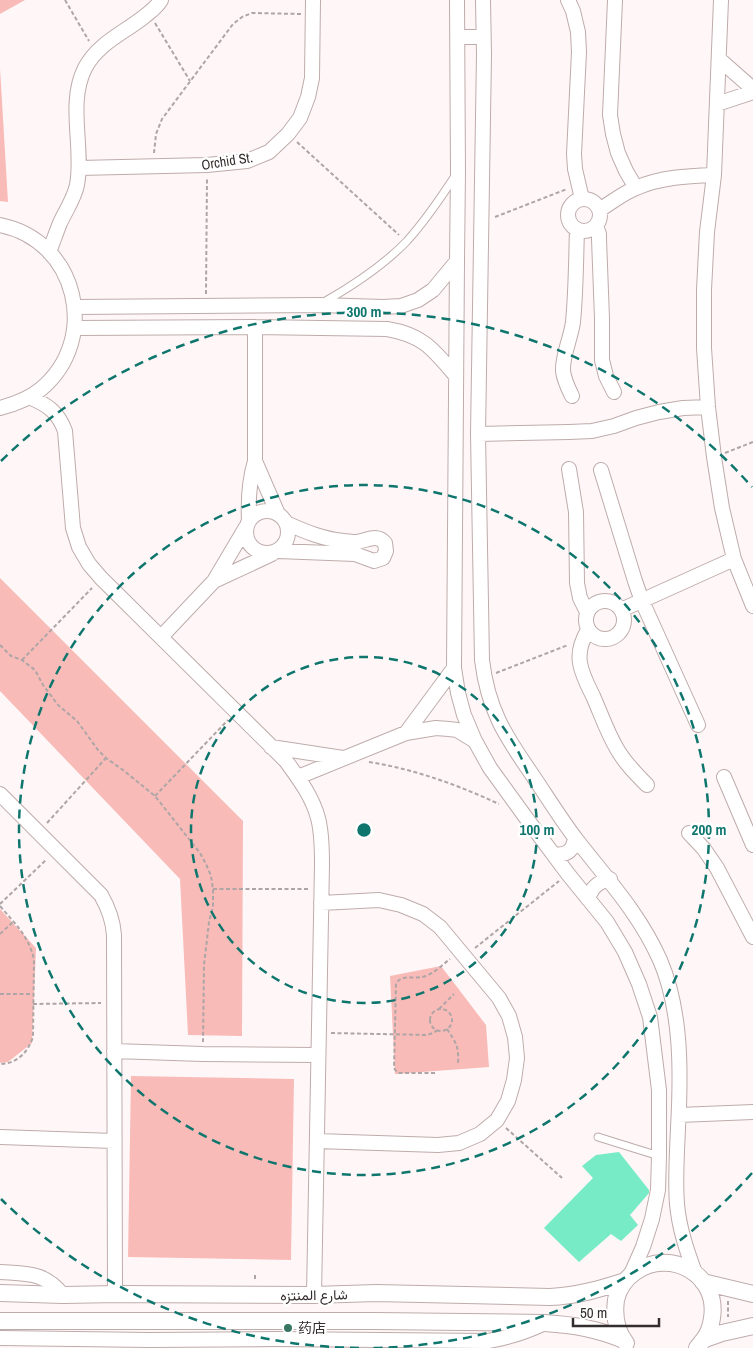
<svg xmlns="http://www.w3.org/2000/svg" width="753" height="1348" viewBox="0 0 753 1348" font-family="'Archivo Narrow',Vazirmatn,'Noto Sans SC',sans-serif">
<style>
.green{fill:#f8bbb8}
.building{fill:#77eac6}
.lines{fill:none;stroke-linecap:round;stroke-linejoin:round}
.service-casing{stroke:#beacab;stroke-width:9}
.minor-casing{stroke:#beacab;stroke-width:16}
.tertiary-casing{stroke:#beacab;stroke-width:18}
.path{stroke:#aea6a6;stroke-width:2;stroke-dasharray:4 2.5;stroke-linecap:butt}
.service{stroke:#fff;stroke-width:7}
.minor{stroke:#fff;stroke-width:14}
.tertiary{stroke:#fff;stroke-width:16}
.ring{fill:none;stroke:#0f766e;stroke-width:2.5;stroke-dasharray:9 6}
.poi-dot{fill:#387662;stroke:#fff;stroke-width:2}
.labels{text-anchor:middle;stroke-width:5;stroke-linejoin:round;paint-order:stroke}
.street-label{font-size:14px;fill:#342d2d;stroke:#fff}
.poi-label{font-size:14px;fill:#342d2d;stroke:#fff;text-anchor:start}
.centre{fill:#0f766e;stroke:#fff;stroke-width:2.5}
.ring-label{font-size:15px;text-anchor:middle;font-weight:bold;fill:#0f766e;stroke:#fff;stroke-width:5;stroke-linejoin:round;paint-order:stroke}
</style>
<rect width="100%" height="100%" fill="#fff7f7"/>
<path class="green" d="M0,0H25L0,14Z
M0,68L8,202L0,201Z
M0,578L243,821L242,1036L188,1035L180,879L0,691Z
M0,909L36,948L32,1043L8,1062L0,1063Z
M441,966L486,1025L489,1067L395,1074L390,976Z
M131,1076L294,1079L291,1260L128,1257Z"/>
<path class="building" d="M619,1152L649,1190V1193L630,1215L638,1225L621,1241L611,1234L579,1262L544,1228L593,1178L582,1166L596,1155Z"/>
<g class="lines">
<defs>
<path id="service" d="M324,302C354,285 383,266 407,241C425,221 440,199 455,176
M598,1137L659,1156"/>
<path id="minor" d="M457,0L458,172L457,261L454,668L458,693L464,715L475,741L490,768L524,815L568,874L607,922L625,952L639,984L650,1017L659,1090V1156L658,1190L652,1219L643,1247L631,1274
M483,0L484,54L478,434L482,660C488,709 504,734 531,773C546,795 560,818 576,839C607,879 639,913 660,960C682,1011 681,1074 678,1128C677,1154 675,1179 677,1204C679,1228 687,1251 695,1273
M568,0L573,11L578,32L579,52L574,154L575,169L582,199
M615,0L610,115L613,134L618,153L626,171L636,188
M721,0L714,175L707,232L704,290V348L708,407L714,457L722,508L734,559L753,606
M458,37H483
M719,59L753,89
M717,104L753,92
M79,168L207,165L247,161L269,152L288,134L300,118L308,97L312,78L313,0
M568 215a16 16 0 1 1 32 0a16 16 0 1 1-32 0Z
M599,210C611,203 623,193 636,188C661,177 688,176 714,175
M0,225C77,240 101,339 41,389C29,399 15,404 0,408
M596,226L599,234V239L602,318V360L606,376L614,392
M49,252C53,242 56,233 60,223C66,210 74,199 77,185C84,148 67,103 85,68C98,43 124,33 145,16C151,11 157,7 161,0
M75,307L319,305L383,307L401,306L418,300L433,290L457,261
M75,328L255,327L387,329C423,335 433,349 456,376
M572,396C568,388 564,380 563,371C562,356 571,338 573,322C576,291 576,260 577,229
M29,397C48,405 58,412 65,431L73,528L79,547L89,564L101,578L286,761C299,779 312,796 318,818C322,833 322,849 322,864L314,1295
M478,434L569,432L592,431L614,426L636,418L659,412L683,408L708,407
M255,461L278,514
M569,469L576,512L577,583L580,598L587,612
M601,470L635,581L642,601L698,725
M246 532a21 21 0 1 1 42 0a21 21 0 1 1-42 0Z
M249,520C248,500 249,481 255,461V327
M278,551L355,554L374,561L383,558L386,551L385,543C376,533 367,541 356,542C352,542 347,541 344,541C323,539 306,532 286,523
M214,581L272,554
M586 620a19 19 0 1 1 38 0a19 19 0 1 1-38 0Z
M621,610L734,559
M588,630C582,640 578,651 580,663C582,675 588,686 593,696C601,714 607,732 617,749C625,763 636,774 647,785
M161,637L214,581L246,527
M406,733L454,668
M271,747L343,758
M298,777L406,733L436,728L449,729L457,730L475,741
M724,777L753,845
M0,794L101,895C109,909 113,920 114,935L115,1294
M689,833L704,849L717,868L753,937
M553,854C567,856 573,851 575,838
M588,899C592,887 598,882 610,879
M114,1051L203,1054L318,1055
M679,1115L753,1112
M0,1137L114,1141
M317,1141L438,1145L459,1143L480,1134L497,1120L508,1101L514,1080L517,1058L515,1037L509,1016L499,998L440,927L423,914L401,905L379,900L321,903
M0,1272C29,1274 44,1272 63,1295
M0,1338L150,1340L275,1339L488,1341C508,1338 526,1332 545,1323"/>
<path id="tertiary" d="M703,1282L753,1294
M0,1293L63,1295L118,1294L314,1295L376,1293L550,1297C576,1296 600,1289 625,1281
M0,1321H376L545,1323C575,1325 597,1329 624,1340
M705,1339L722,1333L753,1326
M626,1343C616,1331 614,1315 616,1300C618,1289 626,1278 635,1272C670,1248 719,1274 712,1318C711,1325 709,1333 704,1339C702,1342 699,1345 697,1348"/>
</defs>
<use href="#service" class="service-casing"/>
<use href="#minor" class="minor-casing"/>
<use href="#tertiary" class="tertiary-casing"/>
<path class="path" d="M65,0L89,41
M155,23L190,81
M297,142L399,235
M154,153L156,134L162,119L233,24L242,17L252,13L301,14
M495,217L567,189
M206,294L207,178
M725,453L753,442
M0,645L11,656L22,660L35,670L43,685L58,705L77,721L98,750L106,758L123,770L155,796L200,853L206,864L211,876L213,889V906L209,922L204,965L203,1042
M22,660L92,588
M496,673L568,645
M369,762C414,769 458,785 499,804
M155,796L228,720
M47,823L106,758
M213,889H308
M0,904L47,859
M0,906C16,925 28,935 34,959L33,1037C28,1052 17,1064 0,1064
M0,934L13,922
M475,948L559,881
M0,994H33
M33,1004L101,1003
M439,1009L454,994
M430 1020a11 11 0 1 1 22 0a11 11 0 1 1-22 0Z
M447,1029C456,1043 459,1046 458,1063
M331,1033L427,1035L433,1033L438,1030
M435,1073H399L396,1071L394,1068L396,984C401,974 413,979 422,977C433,975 442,965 450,959
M506,1128L562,1178
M255,1275V1281
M728,1301V1317"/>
<use href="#service" class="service"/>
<use href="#minor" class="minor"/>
<use href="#tertiary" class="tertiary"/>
</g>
<g class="ring">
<circle cx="364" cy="830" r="173"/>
<circle cx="364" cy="830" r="345"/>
<path d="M752 1173A518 518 0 0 1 369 1348M359 1348A518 518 0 0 1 1 1199M1 461A518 518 0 0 1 752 487"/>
</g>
<circle class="poi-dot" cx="288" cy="1328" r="5"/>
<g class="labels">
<g class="street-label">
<text transform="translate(227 161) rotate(-9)" y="5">Orchid St.</text>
<text transform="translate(314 1295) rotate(-1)" y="5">شارع المنتزه</text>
</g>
<g class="poi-label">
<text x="298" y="1333">药店</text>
</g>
</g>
<circle cx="364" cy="830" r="8" class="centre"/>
<g class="ring-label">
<text x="364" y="317">300 m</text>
<text x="537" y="835">100 m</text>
<text x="709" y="835">200 m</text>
</g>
<path d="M573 1318v8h86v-8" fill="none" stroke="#342d2d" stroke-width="2.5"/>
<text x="580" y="1318" font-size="15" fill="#342d2d" stroke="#ffffff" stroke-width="4" paint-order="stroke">50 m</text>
</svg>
